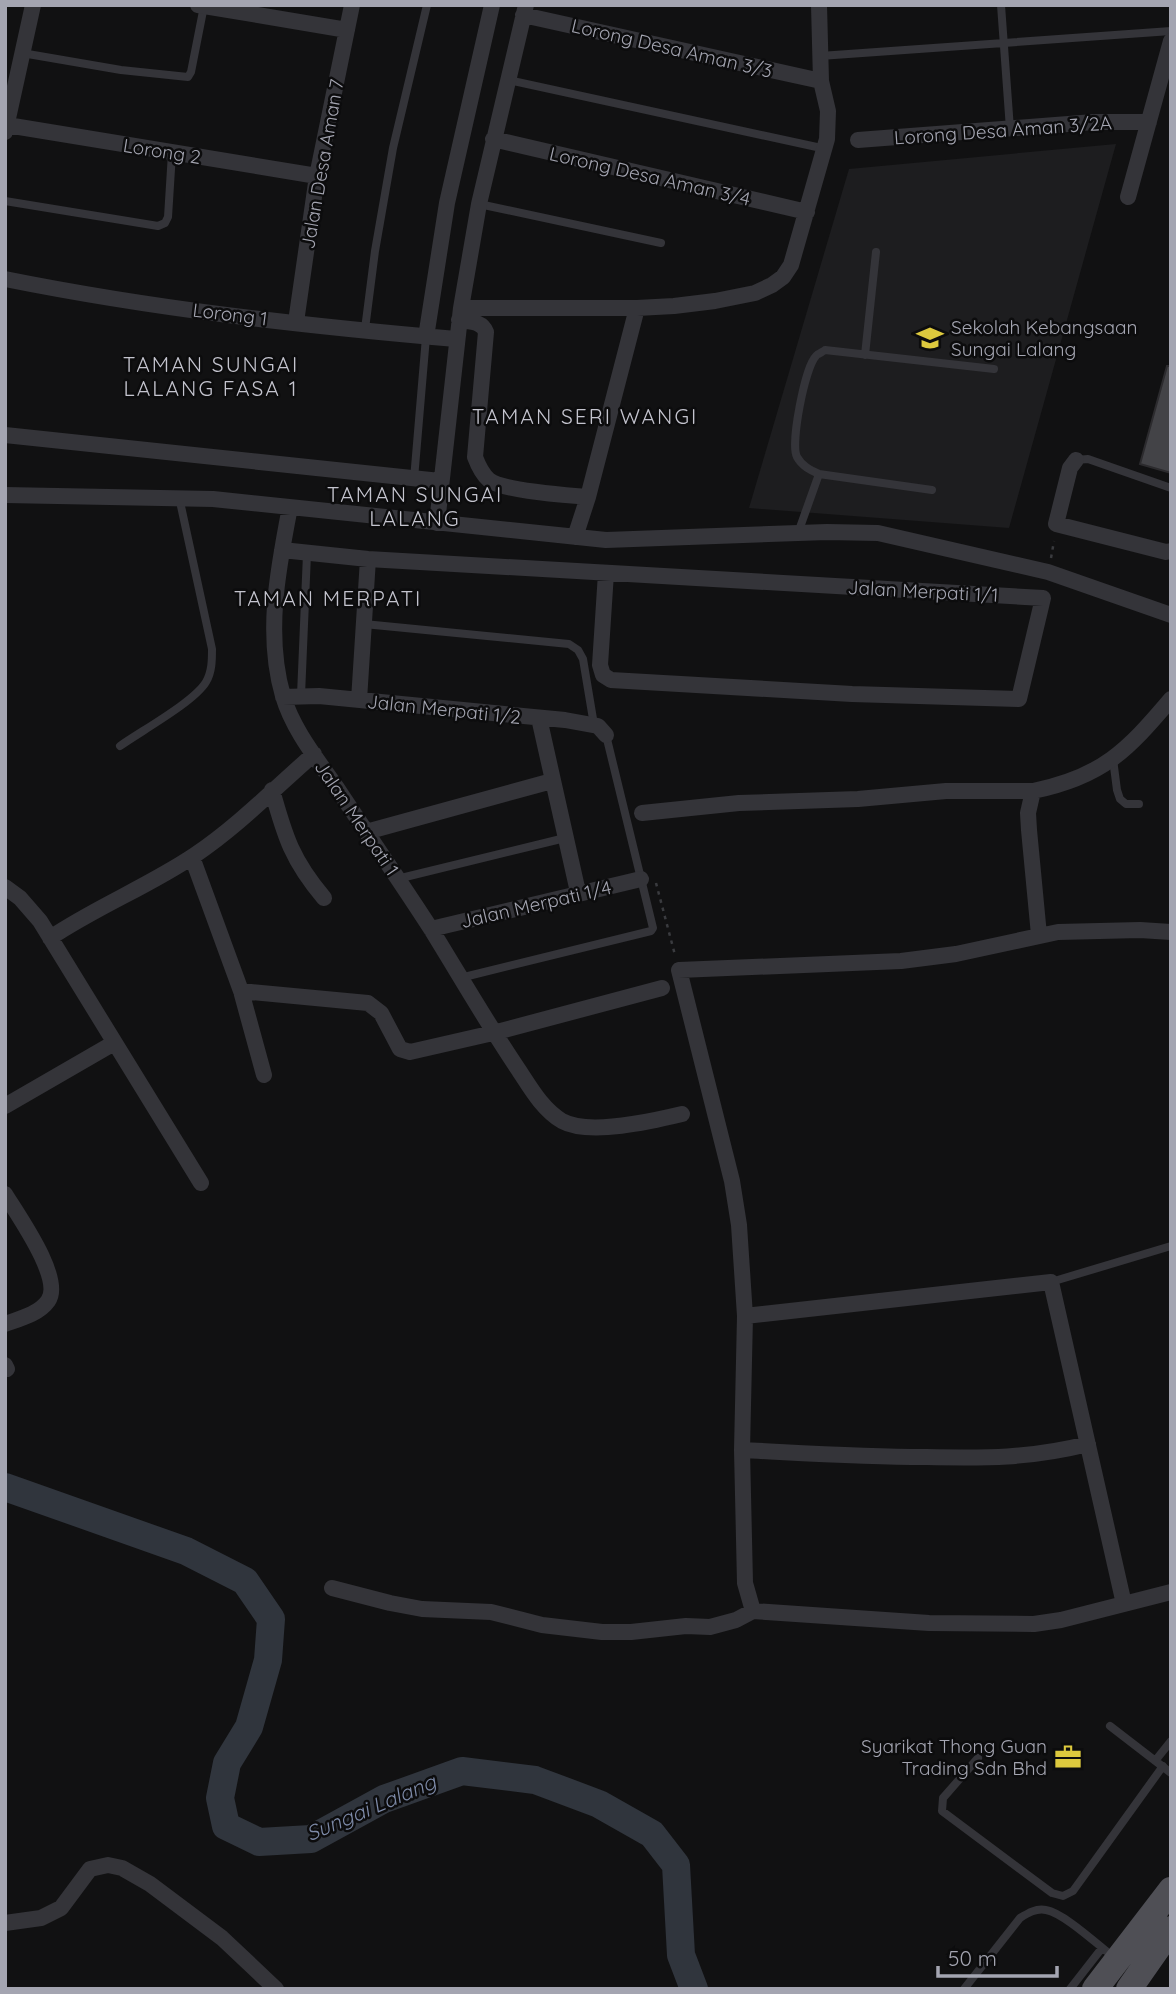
<svg xmlns="http://www.w3.org/2000/svg" width="1176" height="1994" viewBox="0 0 1176 1994" font-family="Quicksand,sans-serif">
<style>
.built{fill:#1d1d1f}
.lines{fill:none;stroke-linecap:round;stroke-linejoin:round}
.river{stroke:#30353d;stroke-width:28}
.building{fill:#434347;stroke:#2c2b2e;stroke-width:2}
.path{stroke:#3a3b3f;stroke-width:2.5;stroke-dasharray:3.5 5;stroke-linecap:butt}
.service{stroke:#343439;stroke-width:8}
.minor{stroke:#343439;stroke-width:16}
.primary{stroke:#4f4f55;stroke-width:26}
.labels{text-anchor:middle;stroke-width:5;stroke-linejoin:round;paint-order:stroke}
.street-label{font-size:19px;fill:#a4a5b1;stroke:#0c0c0d}
.poi-label{font-size:19px;fill:#a4a5b1;stroke:#0c0c0d;text-anchor:start}
.neighbourhood-label{font-size:21px;letter-spacing:2px;fill:#c4c4ce;stroke:#0c0c0d}
.water-label{font-size:21px;font-style:italic;fill:#7e8ba9;stroke:#0c0c0d}
</style>
<rect width="100%" height="100%" fill="#111112"/>
<path class="built" d="M1116,144L1009,528L749,508L849,169Z"/>
<g class="lines">
<path class="river" d="M5,1487L186,1551L245,1581L271,1619L268,1660L249,1727L227,1763L220,1798L226,1826L259,1842L311,1839L384,1799L462,1771L535,1780L599,1804L652,1834L676,1865L681,1955L694,1989"/>
</g>
<path class="building" d="M1167,366H1171V473L1140,464Z"/>
<g class="lines">
<path class="path" d="M1051,558L1054,541
M656,883L675,955"/>
<path class="service" d="M1001,5L1010,129
M22,53L121,70L188,77L191,72L204,6
M820,56L1171,31
M508,80L826,149
M5,201L158,226L165,223L168,217L172,153
M479,204L661,243
M365,329L375,251L393,148L427,5
M865,355L876,252
M1076,460L1088,459L1171,488
M819,474L932,490
M414,479L426,337
M798,533L819,474C810,470 802,466 797,457C790,444 805,367 816,356C816,355 824,351 825,350L994,369
M364,624L569,644L578,650L583,659L594,725
M301,695L307,554
M120,746C141,731 194,702 206,682C212,672 212,660 212,649L179,497
M1113,759L1117,790L1120,799L1126,804H1139
M397,879L565,838
M460,978L651,931L653,928L606,735
M1051,1282L1171,1246
M1110,1726L1171,1773
M978,1758L943,1798L942,1811L1052,1893L1063,1896L1073,1891L1163,1766
M1155,1761L1171,1741
M964,1989L1020,1918C1028,1913 1036,1908 1046,1910C1064,1913 1099,1946 1115,1958
M1070,1989L1102,1948"/>
<path class="minor" d="M198,5L347,30
M523,15L821,81
M7,125L317,176
M5,132L33,5
M493,139L807,212
M858,140L1094,122H1149
M1128,197L1171,41
M5,279C154,309 306,326 456,339
M461,308H637L674,306L715,301L755,293L772,285L783,277L791,265L827,139L828,111L821,81L819,5
M459,320C470,322 482,321 486,332L475,457C478,465 482,474 489,480C503,491 567,495 588,497
M296,322L317,176L352,5
M426,337L447,203L492,5
M5,435L440,481
M1076,460L1070,468L1056,524L1166,552L1171,551
M5,495L213,499L606,540L827,532L878,533L1048,572L1171,615
M290,507C278,569 265,634 283,696C293,730 317,759 337,788C368,835 400,881 431,929C460,976 487,1023 518,1069C530,1087 542,1109 562,1121C589,1136 653,1121 682,1114
M437,523L461,308L479,204L526,5
M575,537L588,497L637,308
M282,550L368,559L1043,598L1019,699L852,694L611,680L603,675L600,665L606,573
M283,697L319,696L565,720L598,726L606,735
M359,700L368,559
M539,718L578,892
M272,790C285,837 292,860 324,898
M1033,791L1028,813L1029,830L1039,935
M642,813L739,803L858,799L946,791H1033C1102,777 1127,751 1171,699
M366,832L552,781
M192,857L241,991L264,1075
M5,887L20,898L40,921L201,1183
M431,929L641,879
M50,938C96,907 149,886 195,855C238,826 275,788 314,754
M241,991L368,1003L381,1013L400,1049L410,1052L493,1033L662,988
M5,1106L114,1043
M5,1194C17,1214 64,1279 48,1301C39,1314 19,1319 5,1324
M745,1316L1051,1282L1124,1604
M5,1365L7,1369
M742,1450C803,1453 863,1457 924,1457C984,1458 1028,1459 1088,1444
M332,1588L390,1603L422,1609L491,1612L542,1625L602,1632H631L686,1626L710,1627L736,1620L753,1611L929,1623L1034,1624L1061,1620L1171,1592
M753,1611L745,1583L742,1450L745,1316L739,1225L732,1181L679,970L901,961L956,954L1058,932L1140,930L1171,932
M5,1923L41,1918L61,1908L90,1869L108,1865L122,1868L150,1884L222,1938L276,1989"/>
<path class="primary" d="M1095,1989L1171,1890
M1129,1989L1171,1929"/>
</g>
<defs>
<symbol id="school-bare" viewBox="-9 -9 18 18"><path d="M0-5L7-2L0 1L-7-2ZM-4 1L0 2.5L4 1V4Q0 6-4 4Z" fill="#ddc93e" stroke="#0c0c0d" stroke-width="2.5" paint-order="stroke"/></symbol>
<symbol id="office-bare" viewBox="-9 -9 18 18"><path d="M-6-3h4V-5.5h4V-3h4V5H-6ZM-1-4.5V-3h2v-1.5ZM-6 0V1H6V0Z" fill="#ddc93e" stroke="#0c0c0d" stroke-width="2.5" paint-order="stroke"/></symbol>
</defs>
<g fill-rule="evenodd">
<use href="#school-bare" x="911" y="319" width="38" height="38"/>
<use href="#office-bare" x="1049" y="1738" width="38" height="38"/>
</g>
<g class="labels">
<g class="street-label">
<text transform="translate(672 48) rotate(13)" y="7">Lorong Desa Aman 3/3</text>
<text transform="translate(1003 130) rotate(-4)" y="7">Lorong Desa Aman 3/2A</text>
<text transform="translate(162 151) rotate(9)" y="7">Lorong 2</text>
<text transform="translate(322 164) rotate(-80)" y="7">Jalan Desa Aman 7</text>
<text transform="translate(650 176) rotate(13)" y="7">Lorong Desa Aman 3/4</text>
<text transform="translate(230 314) rotate(7)" y="7">Lorong 1</text>
<text transform="translate(923 591) rotate(3)" y="7">Jalan Merpati 1/1</text>
<text transform="translate(444 709) rotate(6)" y="7">Jalan Merpati 1/2</text>
<text transform="translate(357 818) rotate(56)" y="7">Jalan Merpati 1</text>
<text transform="translate(536 904) rotate(-13)" y="7">Jalan Merpati 1/4</text>
</g>
<g class="poi-label">
<text x="951" y="334">Sekolah Kebangsaan<tspan x="951" dy="22">Sungai Lalang</tspan></text>
<text x="1047" y="1753" text-anchor="end">Syarikat Thong Guan<tspan x="1047" dy="22">Trading Sdn Bhd</tspan></text>
</g>
<g class="neighbourhood-label">
<text x="211" y="372">TAMAN SUNGAI<tspan x="211" dy="24">LALANG FASA 1</tspan></text>
<text x="585" y="424">TAMAN SERI WANGI</text>
<text x="415" y="502">TAMAN SUNGAI<tspan x="415" dy="24">LALANG</tspan></text>
<text x="328" y="606">TAMAN MERPATI</text>
</g>
<g class="water-label">
<text transform="translate(371 1808) rotate(-23)" y="7">Sungai Lalang</text>
</g>
</g>
<rect width="1176" height="1994" fill="none" stroke="#a4a5b1" stroke-width="14"/>
<path d="M938 1966v10h119v-10" fill="none" stroke="#a4a5b1" stroke-width="3.5"/>
<text x="948" y="1966" font-size="21" fill="#a4a5b1" stroke="#0c0c0d" stroke-width="5" paint-order="stroke">50 m</text>
</svg>
